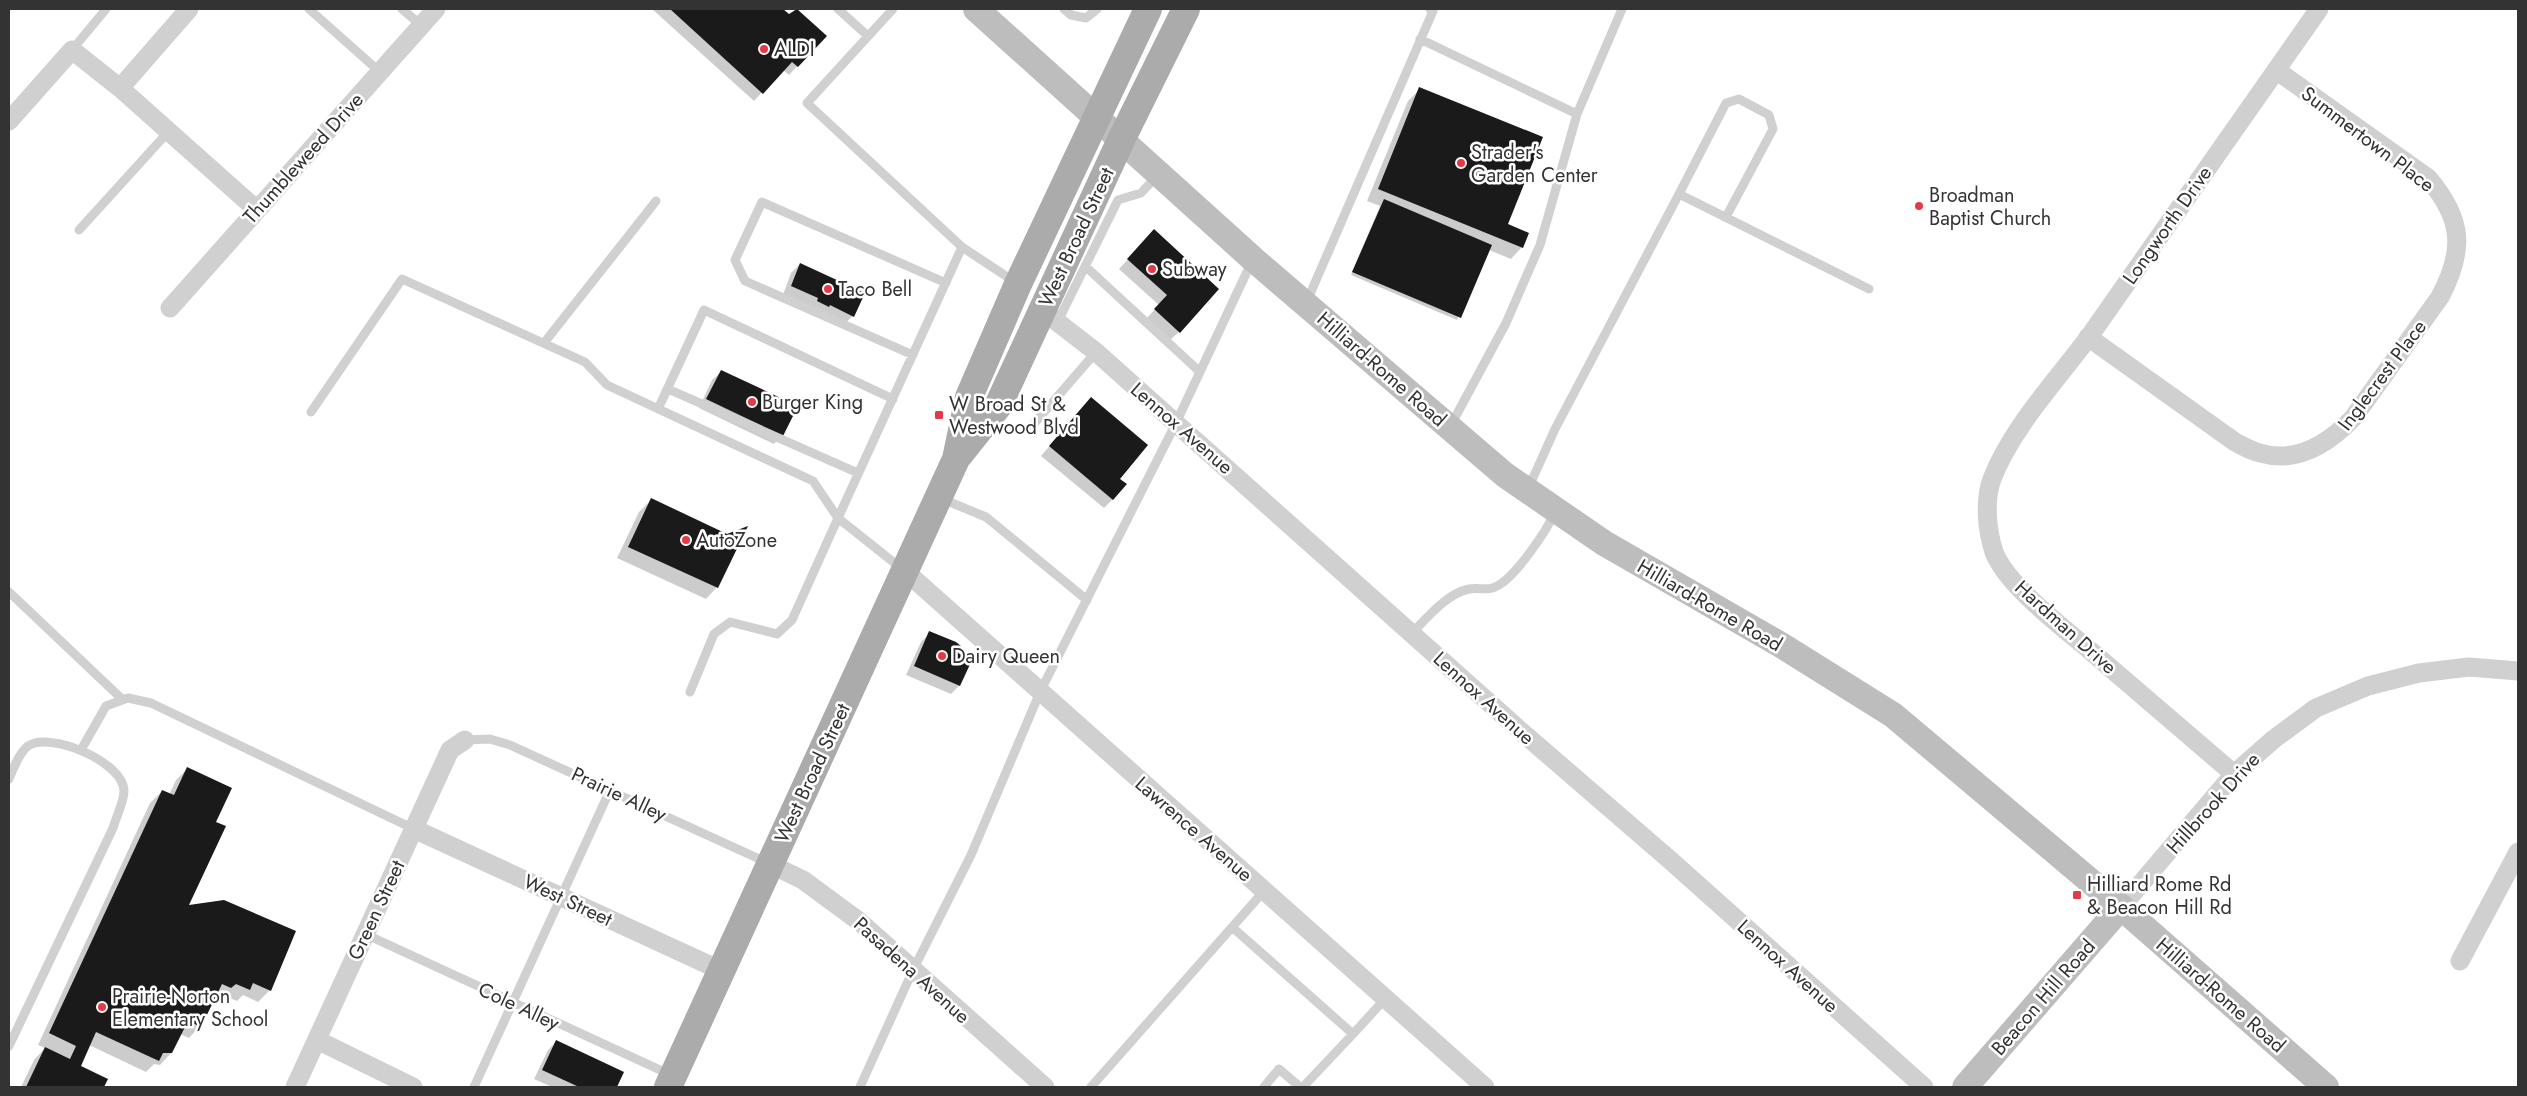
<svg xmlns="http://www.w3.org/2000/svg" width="2527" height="1096" viewBox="0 0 2527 1096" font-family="Jost,sans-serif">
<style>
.shadow{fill:#0003}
.building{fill:#1a1a1a}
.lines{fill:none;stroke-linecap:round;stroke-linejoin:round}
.lane{stroke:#d0d0d0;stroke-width:9}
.street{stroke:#d0d0d0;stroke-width:19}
.secondary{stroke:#bdbdbd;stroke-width:26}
.primary{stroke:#ababab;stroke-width:28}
.poi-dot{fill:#e63946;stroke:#fff;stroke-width:2}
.labels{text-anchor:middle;stroke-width:5;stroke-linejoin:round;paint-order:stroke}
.poi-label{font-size:20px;fill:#333;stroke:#fff;text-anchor:start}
.street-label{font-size:20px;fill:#333;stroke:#fff}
</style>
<rect width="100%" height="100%" fill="#fff"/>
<path class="shadow" d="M652,9H781L789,16L796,9L825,36L789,75L783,70L754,101Z
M1420,89L1522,247L1511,259L1489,250L1457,320L1351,275L1380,206L1367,201L1408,101Z
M1154,231L1179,332L1170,340L1146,319L1159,305L1119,269Z
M800,264L853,316L844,324L783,295L791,273Z
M721,372L782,435L774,444L699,408L712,380Z
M1091,398L1118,479L1113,499L1104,508L1041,456Z
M651,500L717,587L706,599L617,558L639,512Z
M930,633L956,654L959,686L951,694L906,675L921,642Z
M188,768L214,822L187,906L270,990L258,1002L243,995L237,1001L223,995L218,999L214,997L200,1026L189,1038L180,1034L171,1053L160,1065L154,1064L146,1072L89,1045L79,1066L107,1079L103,1087H21L34,1060L45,1048L38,1045L150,803L162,791L169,795L176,780Z
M557,1041L622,1073L616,1087H552L534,1079L548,1050Z"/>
<path class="building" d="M670,9H783L789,14L797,9L827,36L798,67L792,62L763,94Z
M1419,87L1543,137L1508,224L1529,233L1523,248L1378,189Z
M1384,199L1492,245L1461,318L1352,272Z
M1154,229L1219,289L1180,333L1154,309L1167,295L1127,259Z
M800,263L865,293L854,317L830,305L829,307L817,301L818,298L791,286Z
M721,370L798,406L783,436L706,399Z
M1091,397L1148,445L1120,479L1127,484L1113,500L1049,446Z
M651,498L727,534L748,526L718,588L628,547Z
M929,631L956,642L961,646L958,653L972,660L960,686L914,666Z
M187,767L232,788L216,822L226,826L189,905L224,900L296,931L271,991L253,983L250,990L236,984L231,988L222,984L201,1027L188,1021L172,1053H163L159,1061L96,1032L81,1066L108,1079L104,1087H26L45,1047L70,1059L76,1046L49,1033L162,790L174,795Z
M556,1040L624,1072L617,1087H579L542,1070Z"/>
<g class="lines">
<path class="lane" d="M309,9L380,72
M402,9L421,25
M838,9L868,36
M893,9L807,103L962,247L1015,282
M1064,9L1071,15L1086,18L1097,9
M1420,39L1577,114
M72,50L106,9
M1679,194L1726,103L1739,99L1769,115L1773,129L1726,217
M79,230L169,131
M1085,266L1200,372
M1307,301L1433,11L1430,9
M1058,321L1118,200L1141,193L1157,176
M544,343L656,201
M913,355L745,281L735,260L762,202L946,283
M668,389L858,473
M658,409L704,310L893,399
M311,412L402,279L585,362L607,385L813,481L838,518L792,620L777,634L730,622L714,634L690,692
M1451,425L1506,323L1540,245L1577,114L1622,9
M1032,426L1096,352
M1528,489L1555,429L1679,194L1869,289
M940,498L986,517L1087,600
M902,569L838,518L962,247
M9,592L123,700
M1412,633C1428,617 1446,594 1469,589C1481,587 1488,592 1499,585C1517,574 1546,532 1555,512
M465,740L490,739L510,745L768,863
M81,750L106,706L128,698L151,703L414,829
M9,779C13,769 19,753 28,746C50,731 124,762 124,791C124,802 116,817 113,828L9,1046
M1232,927L1353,1034L1385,999
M365,934L671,1075
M474,1087L610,790
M860,1087L913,970L971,855L1040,692L1176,423L1252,261
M1091,1087L1264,891
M1264,1087L1279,1069L1300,1087
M1303,1087L1353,1034"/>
<path class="street" d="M120,88L189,9
M9,121L72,50L120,88L257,210
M170,308L436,9
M1043,311L1096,352L1523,733L1670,860L1924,1087
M2088,337L2235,442C2243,446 2251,451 2260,453C2297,464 2329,443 2353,418L2440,297C2465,250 2463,219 2428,178L2276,70
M905,571L1485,1087
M2234,774C2187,734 2140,693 2093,653C2064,628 2007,586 1994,552C1987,530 1984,501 1992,479C2012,427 2058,379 2091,334C2167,225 2243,117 2319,9
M414,829L722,971
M770,864L803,880L860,922L1045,1087
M2121,907L2234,774L2274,739L2316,708L2368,686L2419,673L2469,667L2518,671
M2460,961L2518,852
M317,1040L413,1087
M295,1087L450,750L465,740"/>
<path class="secondary" d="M976,9L1253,259L1505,475L1604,543L1781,645L1893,715L2121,907L2326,1087
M1965,1087L2121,907"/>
<path class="primary" d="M959,455L998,406L1121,140L1186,9
M668,1087L956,459L969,397L1018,284L1148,9"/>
</g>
<g class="poi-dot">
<circle cx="764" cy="49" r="5"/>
<circle cx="1461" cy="163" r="5"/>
<circle cx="1919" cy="206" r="5"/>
<circle cx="1152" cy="269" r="5"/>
<circle cx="828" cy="289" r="5"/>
<circle cx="752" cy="402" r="5"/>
<rect x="934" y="410" width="10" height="10" rx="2.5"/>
<circle cx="686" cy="540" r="5"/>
<circle cx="942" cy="656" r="5"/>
<rect x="2072" y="890" width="10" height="10" rx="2.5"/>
<circle cx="102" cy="1007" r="5"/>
</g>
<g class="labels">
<g class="poi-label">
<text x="774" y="56">ALDI</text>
<text x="1471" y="159">Strader's<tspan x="1471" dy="23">Garden Center</tspan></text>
<text x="1929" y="202">Broadman<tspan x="1929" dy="23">Baptist Church</tspan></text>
<text x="1162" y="276">Subway</text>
<text x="838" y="296">Taco Bell</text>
<text x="762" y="409">Burger King</text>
<text x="949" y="411">W Broad St &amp;<tspan x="949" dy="23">Westwood Blvd</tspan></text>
<text x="696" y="547">AutoZone</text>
<text x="952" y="663">Dairy Queen</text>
<text x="2087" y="891">Hilliard Rome Rd<tspan x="2087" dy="23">&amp; Beacon Hill Rd</tspan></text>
<text x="112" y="1003">Prairie-Norton<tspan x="112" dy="23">Elementary School</tspan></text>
</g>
<g class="street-label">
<text transform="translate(2368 139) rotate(37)" y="7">Summertown Place</text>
<text transform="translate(303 158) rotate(-48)" y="7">Thumbleweed Drive</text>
<text transform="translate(2167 225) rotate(-55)" y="7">Longworth Drive</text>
<text transform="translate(1076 237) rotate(-65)" y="7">West Broad Street</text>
<text transform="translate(1382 369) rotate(41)" y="7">Hilliard-Rome Road</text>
<text transform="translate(2382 375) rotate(-53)" y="7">Inglecrest Place</text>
<text transform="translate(1182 428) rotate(41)" y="7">Lennox Avenue</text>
<text transform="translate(1710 605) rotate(30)" y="7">Hilliard-Rome Road</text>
<text transform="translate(2066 627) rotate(42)" y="7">Hardman Drive</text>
<text transform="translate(1484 698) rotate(42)" y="7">Lennox Avenue</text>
<text transform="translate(812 773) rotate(-65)" y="7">West Broad Street</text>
<text transform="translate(619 794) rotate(25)" y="7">Prairie Alley</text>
<text transform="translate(2213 803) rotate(-48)" y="7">Hillbrook Drive</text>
<text transform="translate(1194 829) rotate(41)" y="7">Lawrence Avenue</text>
<text transform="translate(568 900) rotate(25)" y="7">West Street</text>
<text transform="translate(376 910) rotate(-65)" y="7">Green Street</text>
<text transform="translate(1788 966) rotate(42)" y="7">Lennox Avenue</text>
<text transform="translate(912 970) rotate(42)" y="7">Pasadena Avenue</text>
<text transform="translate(2221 995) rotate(41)" y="7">Hilliard-Rome Road</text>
<text transform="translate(2043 997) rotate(-49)" y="7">Beacon Hill Road</text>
<text transform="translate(519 1006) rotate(25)" y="7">Cole Alley</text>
</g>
</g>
<rect width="2527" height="1096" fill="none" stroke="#333333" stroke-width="20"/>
</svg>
